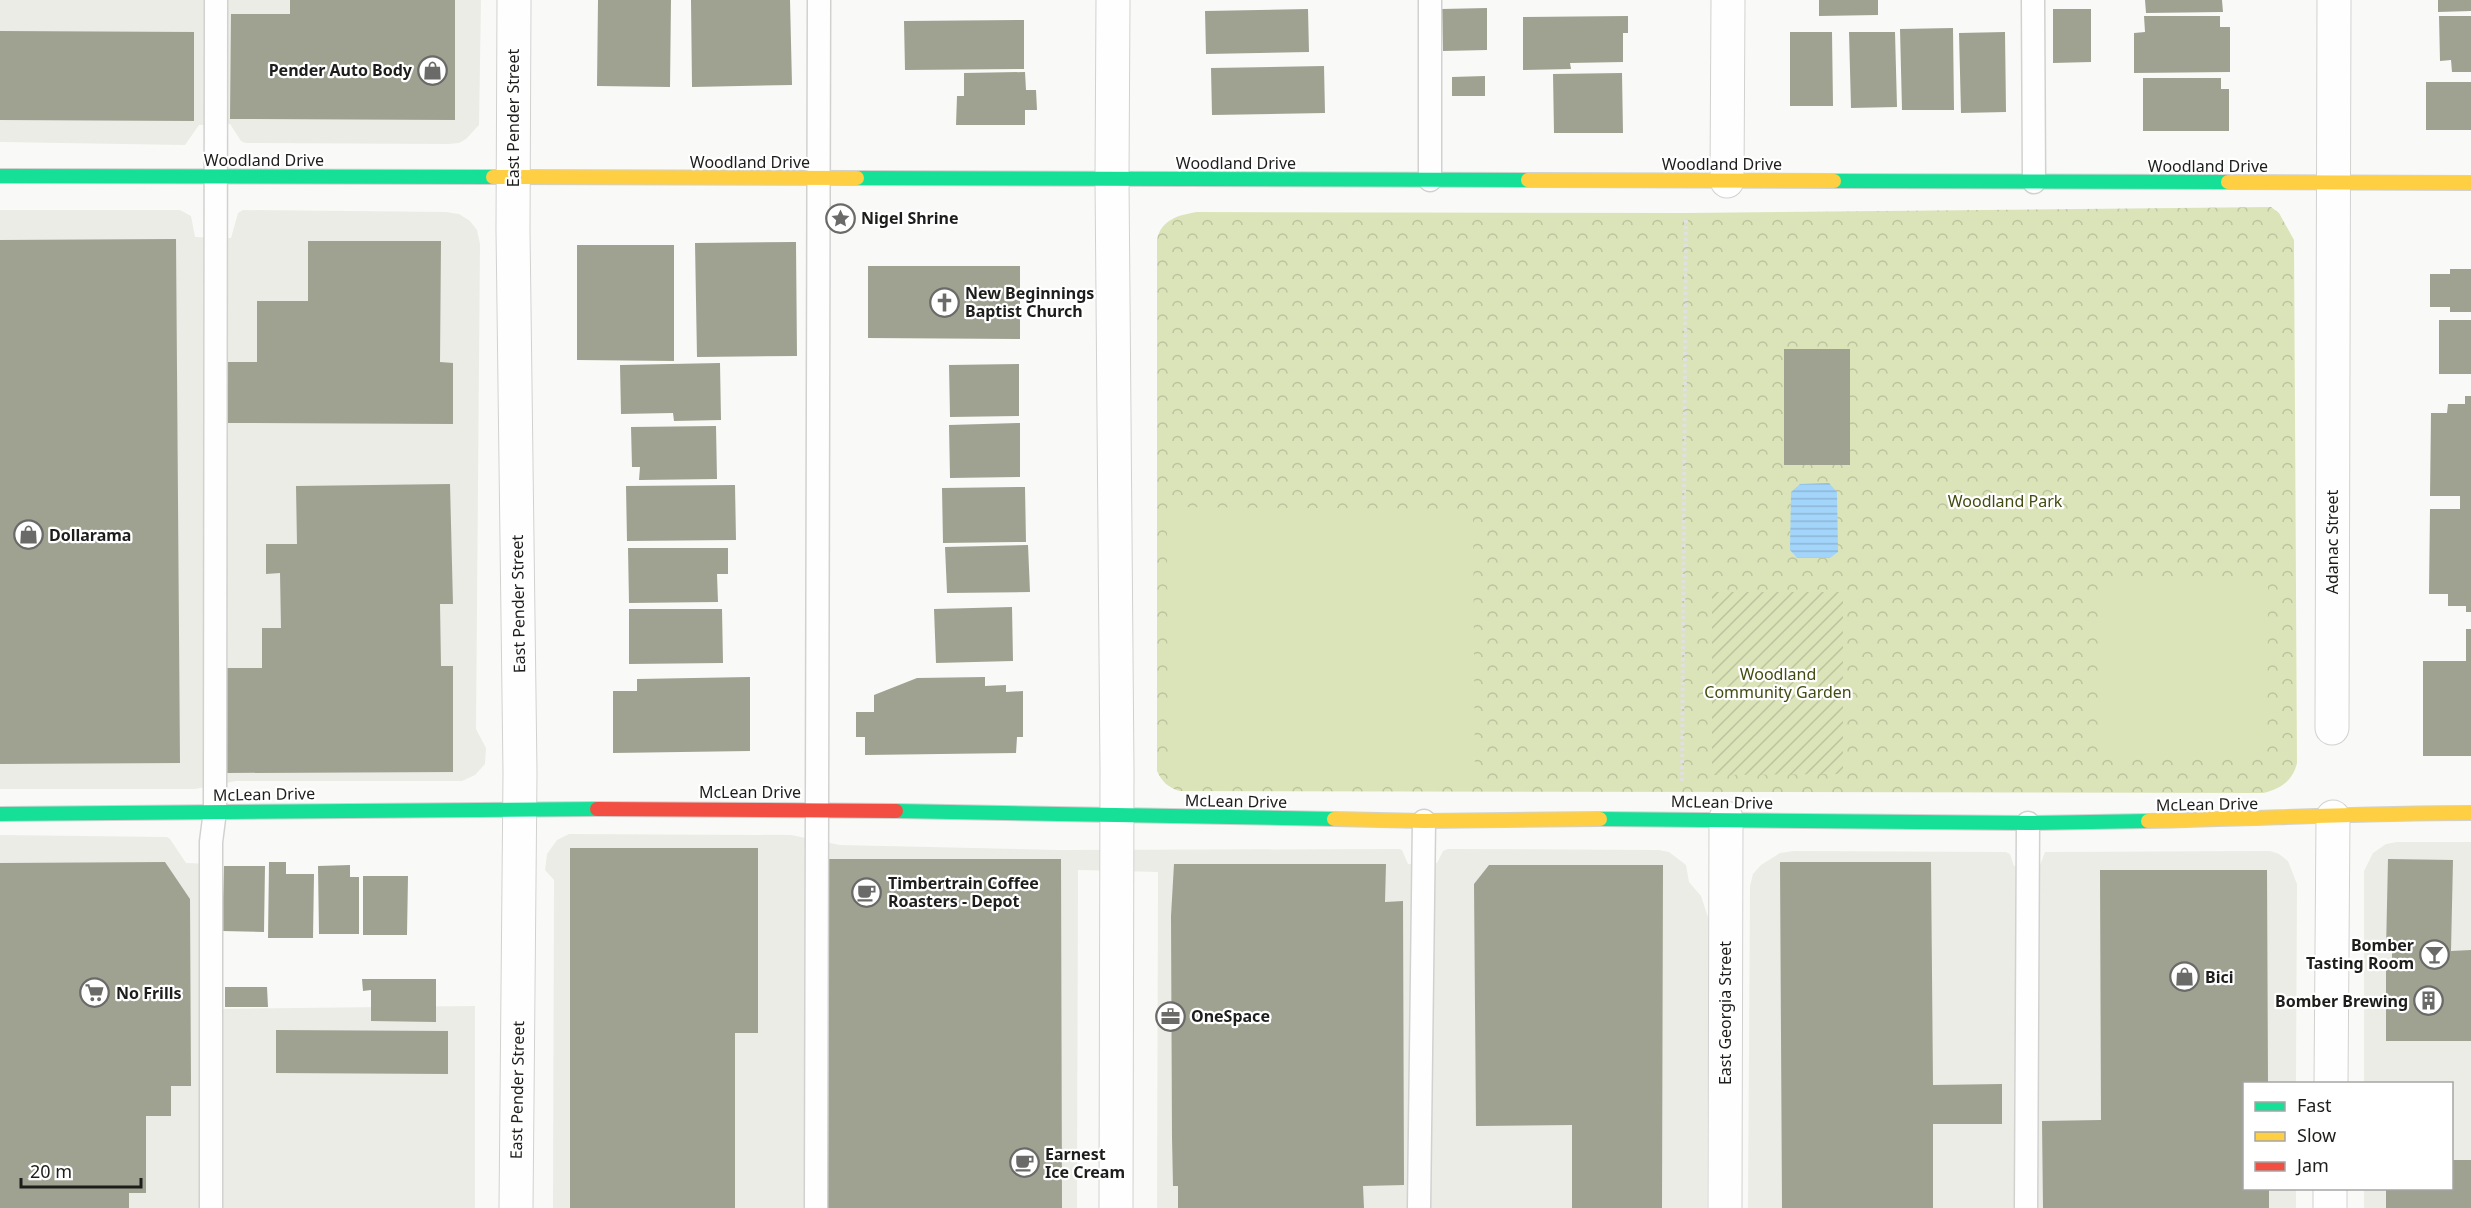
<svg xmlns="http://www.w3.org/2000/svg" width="2471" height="1208" viewBox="0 0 2471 1208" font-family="'Noto Sans',sans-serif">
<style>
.built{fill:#eaece5}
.forest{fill:url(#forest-crowns)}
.garden{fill:url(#garden-furrows)}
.pitch{fill:#dbe4b8}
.water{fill:url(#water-rules)}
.building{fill:#9fa291}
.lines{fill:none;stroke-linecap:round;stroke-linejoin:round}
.lane-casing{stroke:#d1d2d0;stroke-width:25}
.street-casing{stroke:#d1d2d0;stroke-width:35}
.fast-casing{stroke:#d1d2d0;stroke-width:16}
.slow-casing{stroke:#d1d2d0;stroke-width:16}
.jam-casing{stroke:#d1d2d0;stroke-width:16}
.path{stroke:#e0e0df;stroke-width:4;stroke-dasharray:3 3;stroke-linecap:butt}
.lane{stroke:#fefefe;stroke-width:22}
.street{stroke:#fefefe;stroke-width:33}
.fast{stroke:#16e098;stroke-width:14}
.slow{stroke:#ffcf43;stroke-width:14}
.jam{stroke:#f24e42;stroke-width:14}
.labels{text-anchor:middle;stroke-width:4.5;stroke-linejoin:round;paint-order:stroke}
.poi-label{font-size:16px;font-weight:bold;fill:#1d1d1b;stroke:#fff;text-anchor:start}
.street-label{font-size:16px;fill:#1d1d1b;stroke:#fff}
.park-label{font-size:16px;fill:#434c10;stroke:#fff}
</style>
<defs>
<pattern id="forest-crowns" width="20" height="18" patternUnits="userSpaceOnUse" patternTransform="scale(1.5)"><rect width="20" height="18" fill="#dbe4b8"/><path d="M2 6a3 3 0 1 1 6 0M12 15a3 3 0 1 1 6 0" fill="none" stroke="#bcc39e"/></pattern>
<pattern id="garden-furrows" width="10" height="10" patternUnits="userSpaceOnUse" patternTransform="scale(1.5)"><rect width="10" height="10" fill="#dbe4b8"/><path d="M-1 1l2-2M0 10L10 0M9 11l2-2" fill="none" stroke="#bcc39e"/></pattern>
<pattern id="water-rules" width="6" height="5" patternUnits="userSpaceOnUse" patternTransform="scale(1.5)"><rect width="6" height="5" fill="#a3d5fa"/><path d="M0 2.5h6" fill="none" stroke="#8cb6d6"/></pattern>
</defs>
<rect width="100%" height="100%" fill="#f9faf7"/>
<path class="built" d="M0,0H481L479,125L466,139L459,143L448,144L245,143L241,141L230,124L199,125L185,145L0,142Z
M0,210H180L191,216L195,237L231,238L238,213L243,210L446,212L459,214L470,221L477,230L480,244L476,729L486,748L485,764L475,775L462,781H236L195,789H0Z
M569,834L791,835L840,845L1058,850L1399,849L1402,850L1408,864L1437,863L1443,851L1448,849L1659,850L1669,852L1686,865L1689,882L1701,896L1709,920L1707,1208H1157L1158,872L1078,870L1077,1208H553L554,880L545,870L547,854L557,840Z
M0,835L167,837L170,839L186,863L212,864L211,1009L475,1006V1208H0Z
M2397,842H2471V1208H2364V1189L2452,1188V1084L2364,1083V871L2373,853L2386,844Z
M1794,851L2006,852L2010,854L2014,866L2040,865L2045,852L2270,851L2279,854L2288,861L2297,884L2296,1083L2244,1084V1188L2296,1189V1208H1748L1750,886L1753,874L1761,865L1780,853Z"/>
<path class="forest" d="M2271,207L2279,213L2294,240L2297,763C2293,781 2280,789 2263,793L1179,791C1168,787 1162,782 1157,771V239C1162,219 1179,215 1197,212L1686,213Z"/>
<path class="garden" d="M1712,592H1843V774L1712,775Z"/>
<path class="pitch" d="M1167,507L1473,509L1475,780L1168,781Z
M2101,583H2268L2267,754H2100Z"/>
<path class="water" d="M1829,483L1837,492L1838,552L1830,558H1797L1790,550L1791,492L1800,484Z"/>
<path class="building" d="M290,0H455V120L230,119L231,14H290Z
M598,0H671L670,87L597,86Z
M691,0H790L792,85L692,87Z
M1819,0H1878V15L1819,16Z
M2145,0H2222L2223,12L2146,13Z
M2438,0H2471V11L2438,12Z
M1487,8V50L1443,51L1442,9Z
M1308,9L1309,52L1206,54L1205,11Z
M2053,9H2091V62L2053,63Z
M1628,16V33H1623V62L1570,63L1571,69L1523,70V17Z
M2144,16H2220V27H2230V72L2134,73V33L2145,32Z
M2439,16H2471V72H2452L2451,60L2440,61Z
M1024,20V69L905,70L904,21Z
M1953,28L1954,110H1902L1900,29Z
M0,31L194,32V121L0,120Z
M1790,32H1832L1833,106H1790Z
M1849,32H1895L1897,107L1851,108Z
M2005,32L2006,112L1961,113L1959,33Z
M1324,66L1325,113L1212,115L1211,68Z
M1025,72L1026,90H1036L1037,110H1025V125H956L957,96H964V73Z
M1622,73L1623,133H1554L1553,74Z
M1485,76V96H1452V77Z
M2143,78H2221V89H2229V131H2143Z
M2426,82H2471V130H2426Z
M176,239L180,763L0,764V240Z
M308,241H441L440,362L453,363V424L228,423V362H257V301H308Z
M796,242L797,356L697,357L695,243Z
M577,245H674V361L577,360Z
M868,266H1020V339L868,338Z
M2450,269H2471V312H2450V307H2430V274H2450Z
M2439,320H2471V374H2439Z
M1784,349H1850V465H1784Z
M720,363L721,420L674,421L673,413L621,414L620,365Z
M1019,364V416L950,417L949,365Z
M2465,396H2471V612H2466V606H2448V594H2429L2430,509H2460V496H2430L2431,413H2447L2448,404H2465Z
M1020,423V477L950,478L949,425Z
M716,426L717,479L639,480L640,467H632L631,427Z
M450,484L453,604H440L441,666H453V772L227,773V668H262V628H281L280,573L266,574V544H297L296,486Z
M735,485L736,540L627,541L626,486Z
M1025,487L1026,542L943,543L942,488Z
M1028,545L1030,592L947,593L945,547Z
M628,548H728V574H717L718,602L629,603Z
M1012,607L1013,661L936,663L934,609Z
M629,609H722L723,663L629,664Z
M2466,629H2471V756H2423V661H2466Z
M750,677V751L613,753V691H637V679Z
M985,677V686L1006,685V692L1023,691V737H1017L1016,753L865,755V737H856V712H874V695L917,678Z
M570,848H758V1033H735V1208H570Z
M827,859H1061L1062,1208H827Z
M2388,859L2453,860L2451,951L2471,950V1041H2386V962H2392V950H2386Z
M165,862L190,899L191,1086H171V1116H146V1193H129V1208H0V863Z
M269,862H286V874H314L313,938H268Z
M1780,862H1931L1933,1085L2002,1084V1124H1933V1208H1782Z
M1174,864H1386L1385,902L1403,901L1404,1185L1363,1186L1364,1208H1178V1186H1173L1172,1137L1171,916Z
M350,865V877H359V934H319L318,866Z
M1489,865H1663L1662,1208H1572V1125L1476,1126L1474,884Z
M224,866H265L264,932L222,931Z
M2100,870H2267L2268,1083H2244V1188H2269V1208H2043L2042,1121L2101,1120Z
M363,876H408L407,935H363Z
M362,979H436V1022L371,1021V990L363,991Z
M225,987H267L268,1007H225Z
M276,1030L448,1031V1074L276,1073Z
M2452,1160H2471V1208H2386V1188H2452Z"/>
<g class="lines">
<defs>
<path id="lane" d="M2033,0L2034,182
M1430,180V0
M211,1208V842L215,811L216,0
M816,1208L819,0
M1419,1208L1424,821
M2026,1208L2028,823"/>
<path id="street" d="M514,0L513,230L520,773L516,1208
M1113,0L1112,179L1117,771L1116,1208
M1727,181L1728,0
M2332,728L2334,0
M2331,1084L2333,817
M1725,1208L1726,818
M2330,1208V1188"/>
<path id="fast" d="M0,176L493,177
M857,178L1528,180
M1834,181L2228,182
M896,811L1334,819
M0,814L597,809
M1600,819L2028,823L2148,821"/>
<path id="slow" d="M493,177L857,178
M1528,180L1834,181
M2228,182L2471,183
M1334,819L1424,821L1600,819
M2148,821C2256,819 2363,813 2471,813"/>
<path id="jam" d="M597,809L896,811"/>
</defs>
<use href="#lane" class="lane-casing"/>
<use href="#street" class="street-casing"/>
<use href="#fast" class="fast-casing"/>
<use href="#slow" class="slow-casing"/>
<use href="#jam" class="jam-casing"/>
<path class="path" d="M1682,781L1686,219"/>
<use href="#lane" class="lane"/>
<use href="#street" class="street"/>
<use href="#fast" class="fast"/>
<use href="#slow" class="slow"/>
<use href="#jam" class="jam"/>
</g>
<defs>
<symbol id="shop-ring" viewBox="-11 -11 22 22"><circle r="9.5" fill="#fff" stroke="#6a6a68" stroke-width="1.5"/><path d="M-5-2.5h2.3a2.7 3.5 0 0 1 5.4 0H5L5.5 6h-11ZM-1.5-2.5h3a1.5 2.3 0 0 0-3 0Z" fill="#6a6a68"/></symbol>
<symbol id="sight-ring" viewBox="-11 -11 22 22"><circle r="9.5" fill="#fff" stroke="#6a6a68" stroke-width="1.5"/><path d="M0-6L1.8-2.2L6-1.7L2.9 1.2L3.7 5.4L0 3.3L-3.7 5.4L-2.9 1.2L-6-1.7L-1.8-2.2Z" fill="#6a6a68"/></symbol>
<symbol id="church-ring" viewBox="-11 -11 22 22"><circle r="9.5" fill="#fff" stroke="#6a6a68" stroke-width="1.5"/><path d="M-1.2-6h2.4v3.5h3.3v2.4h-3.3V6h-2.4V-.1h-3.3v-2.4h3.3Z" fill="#6a6a68"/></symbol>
<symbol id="cafe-ring" viewBox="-11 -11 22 22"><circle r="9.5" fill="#fff" stroke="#6a6a68" stroke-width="1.5"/><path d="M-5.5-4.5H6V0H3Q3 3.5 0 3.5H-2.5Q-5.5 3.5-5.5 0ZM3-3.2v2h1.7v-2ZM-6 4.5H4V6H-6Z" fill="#6a6a68"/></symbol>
<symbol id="bar-ring" viewBox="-11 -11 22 22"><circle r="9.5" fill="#fff" stroke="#6a6a68" stroke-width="1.5"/><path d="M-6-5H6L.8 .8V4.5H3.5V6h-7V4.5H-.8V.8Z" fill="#6a6a68"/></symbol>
<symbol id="supermarket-ring" viewBox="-11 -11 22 22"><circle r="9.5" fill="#fff" stroke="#6a6a68" stroke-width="1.5"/><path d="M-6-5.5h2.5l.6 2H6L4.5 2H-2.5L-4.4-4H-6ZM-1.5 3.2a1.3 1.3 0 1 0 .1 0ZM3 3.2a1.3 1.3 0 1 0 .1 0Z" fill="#6a6a68"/></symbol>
<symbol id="building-ring" viewBox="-11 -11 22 22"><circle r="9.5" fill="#fff" stroke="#6a6a68" stroke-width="1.5"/><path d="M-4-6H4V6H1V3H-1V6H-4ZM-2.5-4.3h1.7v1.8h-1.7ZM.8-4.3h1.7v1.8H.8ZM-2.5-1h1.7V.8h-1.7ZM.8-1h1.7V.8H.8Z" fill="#6a6a68"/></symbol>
<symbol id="office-ring" viewBox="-11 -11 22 22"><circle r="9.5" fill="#fff" stroke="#6a6a68" stroke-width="1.5"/><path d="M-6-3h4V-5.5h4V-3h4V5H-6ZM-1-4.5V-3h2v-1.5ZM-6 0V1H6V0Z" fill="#6a6a68"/></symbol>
</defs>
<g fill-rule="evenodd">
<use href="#shop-ring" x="416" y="54" width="33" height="33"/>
<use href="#sight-ring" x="824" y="202" width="33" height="33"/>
<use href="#church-ring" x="928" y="286" width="33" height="33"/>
<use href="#shop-ring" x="12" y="518" width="33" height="33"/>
<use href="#cafe-ring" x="850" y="876" width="33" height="33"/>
<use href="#bar-ring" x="2418" y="938" width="33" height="33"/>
<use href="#shop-ring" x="2168" y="960" width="33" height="33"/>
<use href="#supermarket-ring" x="78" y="976" width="33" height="33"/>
<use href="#building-ring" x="2412" y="984" width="33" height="33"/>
<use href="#office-ring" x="1154" y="1000" width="33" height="33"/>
<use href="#cafe-ring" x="1008" y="1146" width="33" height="33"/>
</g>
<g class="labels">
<g class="poi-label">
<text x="412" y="76" text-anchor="end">Pender Auto Body</text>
<text x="861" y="224">Nigel Shrine</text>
<text x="965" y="299">New Beginnings<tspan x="965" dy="18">Baptist Church</tspan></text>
<text x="49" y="541">Dollarama</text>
<text x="888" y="889">Timbertrain Coffee<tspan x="888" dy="18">Roasters - Depot</tspan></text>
<text x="2414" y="951" text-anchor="end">Bomber<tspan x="2414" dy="18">Tasting Room</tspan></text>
<text x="2205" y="983">Bici</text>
<text x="116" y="999">No Frills</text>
<text x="2408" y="1007" text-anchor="end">Bomber Brewing</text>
<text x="1191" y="1022">OneSpace</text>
<text x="1045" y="1160">Earnest<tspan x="1045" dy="18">Ice Cream</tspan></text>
</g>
<g class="street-label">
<text transform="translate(513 118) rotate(-90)" y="6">East Pender Street</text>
<text x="264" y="166">Woodland Drive</text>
<text x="750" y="168">Woodland Drive</text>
<text x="1236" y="169">Woodland Drive</text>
<text x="1722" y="170">Woodland Drive</text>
<text x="2208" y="172">Woodland Drive</text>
<text transform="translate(2332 542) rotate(-90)" y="6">Adanac Street</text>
<text transform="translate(518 604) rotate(-91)" y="6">East Pender Street</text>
<text x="750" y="798">McLean Drive</text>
<text transform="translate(264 794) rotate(-1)" y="6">McLean Drive</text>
<text transform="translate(1236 801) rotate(1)" y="6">McLean Drive</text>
<text transform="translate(1722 802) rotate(1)" y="6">McLean Drive</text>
<text transform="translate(2207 804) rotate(-1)" y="6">McLean Drive</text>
<text transform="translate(1725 1013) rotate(-90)" y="6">East Georgia Street</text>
<text transform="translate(517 1090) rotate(-89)" y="6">East Pender Street</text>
</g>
<g class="park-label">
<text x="2005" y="507">Woodland Park</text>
<text x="1778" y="680">Woodland<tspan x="1778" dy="18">Community Garden</tspan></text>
</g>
</g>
<rect x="2243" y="1082" width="210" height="108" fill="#ffffff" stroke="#a5a5a4" stroke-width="1.5"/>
<rect x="2255" y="1102" width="30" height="9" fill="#16e098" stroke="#a5a5a4" stroke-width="1.5"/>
<text x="2297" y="1112" font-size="18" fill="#1d1d1b">Fast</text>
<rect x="2255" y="1132" width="30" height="9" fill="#ffcf43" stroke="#a5a5a4" stroke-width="1.5"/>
<text x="2297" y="1142" font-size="18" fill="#1d1d1b">Slow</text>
<rect x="2255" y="1162" width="30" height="9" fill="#f24e42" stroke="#a5a5a4" stroke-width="1.5"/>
<text x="2297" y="1172" font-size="18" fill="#1d1d1b">Jam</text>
<path d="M21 1178v9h120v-9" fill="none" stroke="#1d1d1b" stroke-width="3"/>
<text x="30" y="1178" font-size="18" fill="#1d1d1b" stroke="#ffffff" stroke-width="4.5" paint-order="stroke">20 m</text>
</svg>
